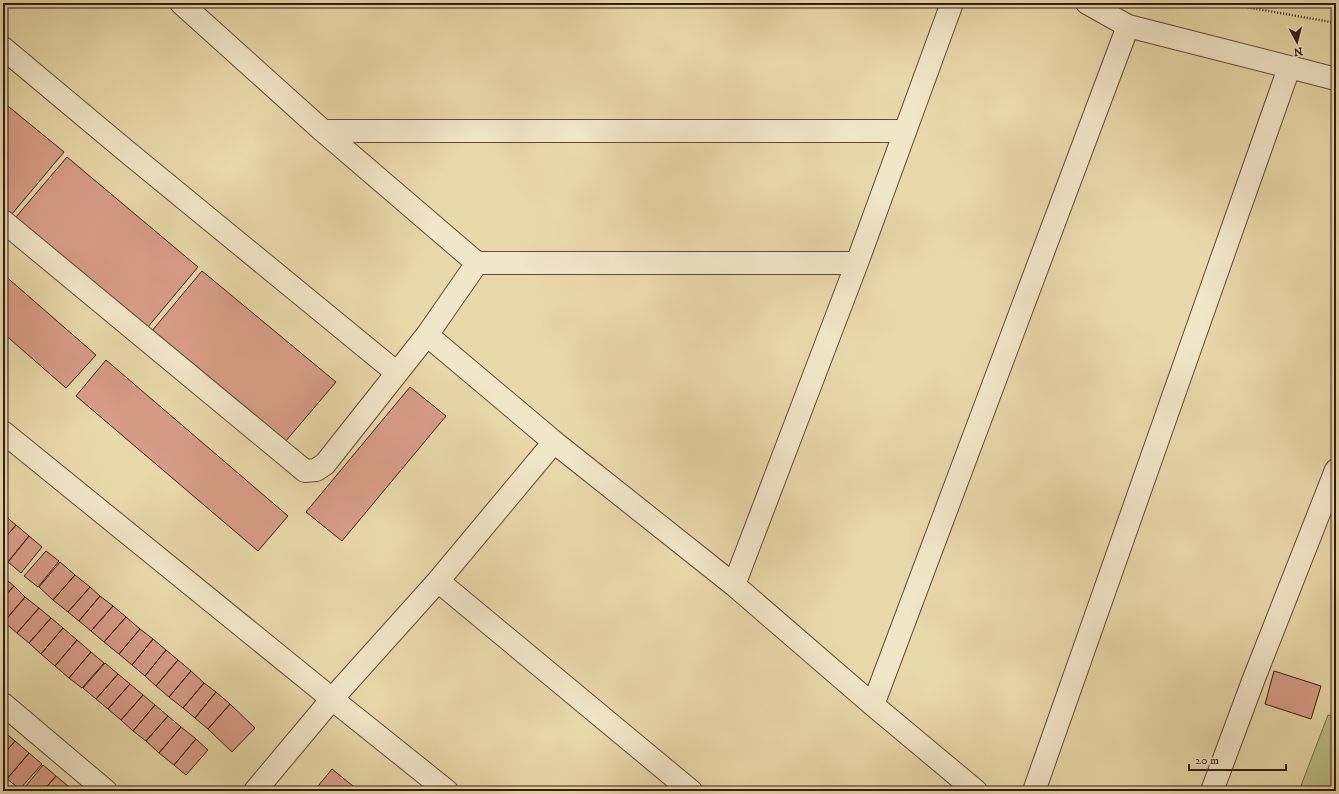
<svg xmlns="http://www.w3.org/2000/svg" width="1339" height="794" viewBox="0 0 1339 794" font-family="'IM FELL DW Pica',serif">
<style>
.green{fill:#b9be87;stroke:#766e4c}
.building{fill:#d89d88;stroke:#321e10}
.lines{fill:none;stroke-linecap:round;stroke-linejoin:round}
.street-casing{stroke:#604c36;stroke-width:24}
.path{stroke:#321e10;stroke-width:2.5;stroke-dasharray:1 2;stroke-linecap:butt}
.street{stroke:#f1e6c8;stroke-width:22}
</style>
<rect width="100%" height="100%" fill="#e9d8aa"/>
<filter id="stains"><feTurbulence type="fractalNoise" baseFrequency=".005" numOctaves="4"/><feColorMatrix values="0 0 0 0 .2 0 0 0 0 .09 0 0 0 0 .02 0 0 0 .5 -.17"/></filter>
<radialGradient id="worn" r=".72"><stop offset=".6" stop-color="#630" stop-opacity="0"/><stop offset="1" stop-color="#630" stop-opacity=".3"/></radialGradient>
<path class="green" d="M1328,715L1336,717V791H1299Z"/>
<path class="building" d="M3,102L64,152L7,220L3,217Z
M67,157L198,267L142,334L10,224Z
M202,271L336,382L279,449L146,338Z
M3,274L96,355L66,388L3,333Z
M106,360L288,516L258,551L76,396Z
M410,387L446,416L342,541L306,512Z
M4,515L16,525L3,540V516Z
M16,525L29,536L8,562L3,558V540Z
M29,536L42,547L21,573L8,562Z
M46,551L59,561L38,587L24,576Z
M60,562L75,575L53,600L39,587Z
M75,575L90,587L68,612L53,600Z
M3,577L14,586L3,598Z
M14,586L25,597L4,622L3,598Z
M90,587L100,596L79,621L68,612Z
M100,596L113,606L91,631L79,621Z
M25,597L39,608L17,633L4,622Z
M113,606L126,617L104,642L91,631Z
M39,608L51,618L29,643L17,633Z
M126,617L140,629L119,654L104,642Z
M51,618L63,628L41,654L29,643Z
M63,628L77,640L55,666L41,654Z
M140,629L153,639L132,665L119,654Z
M153,639L166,650L145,676L132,665Z
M77,640L91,652L69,678L55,666Z
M166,650L178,660L156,686L145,676Z
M91,652L104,663L82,688L69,678Z
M178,660L191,671L169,697L156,686Z
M105,663L118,674L96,699L83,688Z
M191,671L204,683L183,708L169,697Z
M1274,671L1321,686L1311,719L1265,704Z
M118,674L130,684L108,709L96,699Z
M204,683L216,692L195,718L183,708Z
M130,684L143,695L121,720L108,709Z
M216,692L230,704L208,729L195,718Z
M143,695L155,705L133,731L121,720Z
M230,704L255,728L232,752L208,729Z
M155,705L168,716L146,741L133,731Z
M168,716L181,727L159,753L146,741Z
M181,727L196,739L174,765L159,753Z
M3,731L15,741L3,755Z
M196,739L208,750L186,775L174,765Z
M15,741L29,753L7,779L3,775V755Z
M29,753L42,764L20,789L7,779Z
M43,765L56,776L43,791H22Z
M332,769L359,791H314Z
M56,776L68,786L64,791H43Z
M3,783L12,791H3Z
M68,786L74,791H64Z"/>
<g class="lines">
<defs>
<path id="street" d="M181,3L323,131L477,263H857
M952,3L857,263L734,585L873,705L976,791
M1087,3L1128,26L1336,79
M3,48L125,150L397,373
M323,131H904
M3,221L305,471L316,470L325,464L427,335L477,263
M427,335L554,442L734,585
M3,432L332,699L447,791
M438,581L691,791
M3,704L106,791
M873,705L1128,26
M255,791L332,699L438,581L554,442
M1034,791L1289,68
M1212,791L1253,681L1336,470"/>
</defs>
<use href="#street" class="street-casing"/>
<path class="path" d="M1224,3L1336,23"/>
<use href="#street" class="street"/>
</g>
<rect width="1339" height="794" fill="none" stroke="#e9d8aa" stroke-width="16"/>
<rect x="4" y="4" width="1331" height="786" fill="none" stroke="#321e10" stroke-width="2"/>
<rect x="8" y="8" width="1323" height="778" fill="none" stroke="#321e10"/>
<g transform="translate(1297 42) rotate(173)" stroke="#f1e6c8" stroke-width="3" paint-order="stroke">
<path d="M0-3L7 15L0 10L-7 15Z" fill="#321e10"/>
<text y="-6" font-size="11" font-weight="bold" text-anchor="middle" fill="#321e10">N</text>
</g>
<path d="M1189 764v6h97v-6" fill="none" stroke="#321e10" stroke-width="2"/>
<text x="1195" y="764" font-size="12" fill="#321e10" stroke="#f1e6c8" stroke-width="3" paint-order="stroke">20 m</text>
<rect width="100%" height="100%" filter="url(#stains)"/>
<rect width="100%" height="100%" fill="url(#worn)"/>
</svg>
